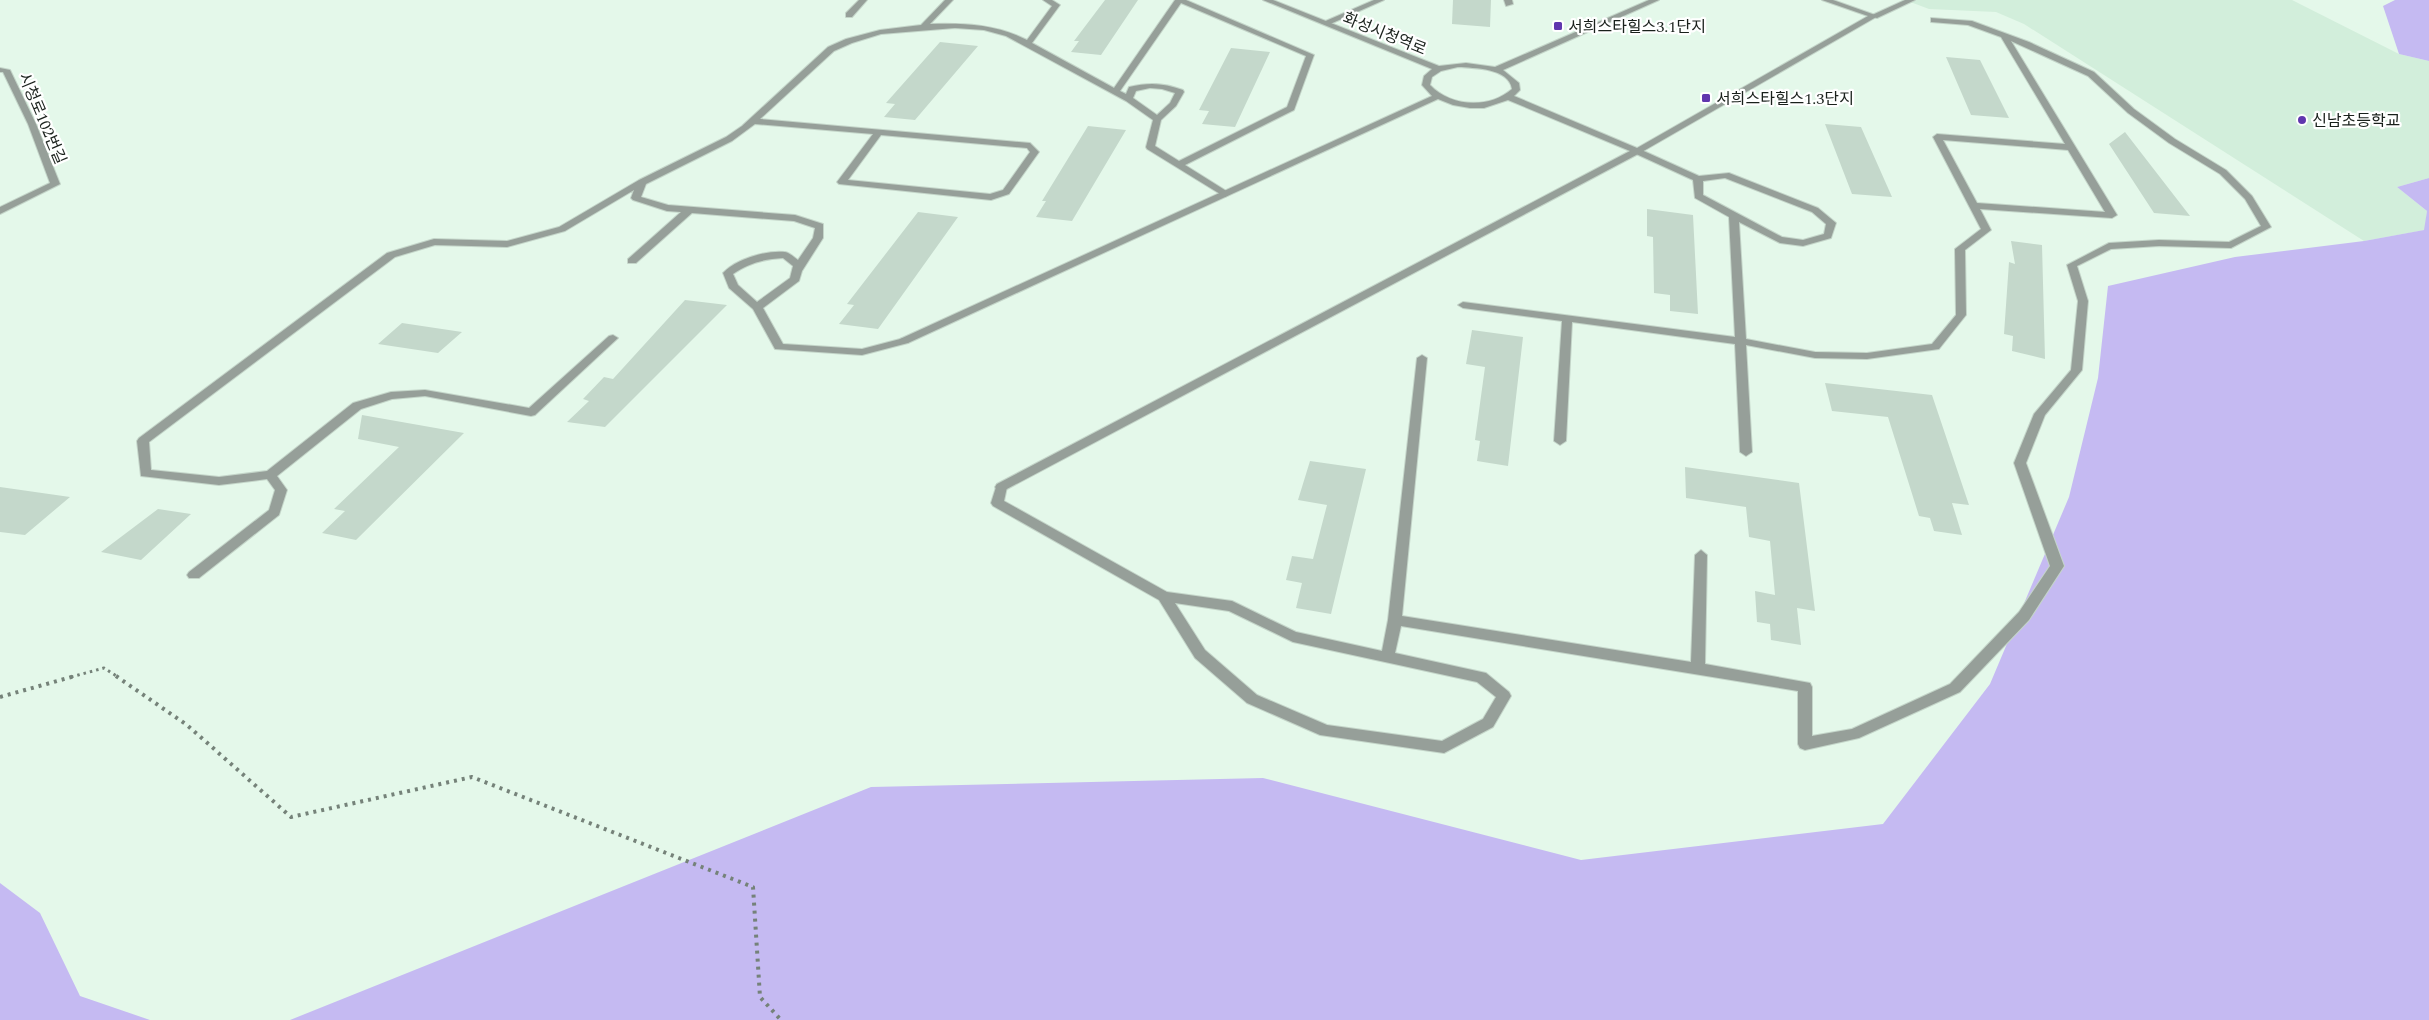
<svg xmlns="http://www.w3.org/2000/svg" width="2429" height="1020" viewBox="0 0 2429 1020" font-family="Spectral,'Noto Sans KR',serif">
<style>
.built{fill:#d2eedb}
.green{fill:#c5baf2}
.building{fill:#c4d8cb}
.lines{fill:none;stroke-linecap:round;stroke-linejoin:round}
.service-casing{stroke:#c4d5c9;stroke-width:2}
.minor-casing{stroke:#c4d5c9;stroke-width:2}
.path-far1{stroke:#758279;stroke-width:3;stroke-dasharray:2.5 4;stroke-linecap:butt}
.path{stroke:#758279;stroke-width:4;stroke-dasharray:3 5;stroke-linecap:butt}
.service{fill:#969f99;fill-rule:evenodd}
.minor{fill:#969f99;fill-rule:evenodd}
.poi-dot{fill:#6036ae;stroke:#fff;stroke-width:2}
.labels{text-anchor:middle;stroke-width:4.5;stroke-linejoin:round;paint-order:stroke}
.far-poi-label{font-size:16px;fill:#19201b;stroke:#fff;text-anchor:start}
.far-street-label{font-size:16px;fill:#19201b;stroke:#fff}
</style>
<rect width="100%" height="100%" fill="#e4f8ea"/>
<path class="built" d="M1905,0H2292L2399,54L2429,61V178L2397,187L2427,211L2425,230L2364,241L2024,24L1996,12L1929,9Z"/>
<path class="green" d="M2395,0H2429V61L2399,54L2383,6Z
M2429,178V1020H290L871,787L1263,778L1581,860L1883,824L1990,684L2069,497L2098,378L2108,286L2235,257L2364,241L2424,230L2427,211L2397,187Z
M0,883L40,913L80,996L150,1020H0Z"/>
<path class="building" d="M1105,0H1138L1101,55L1071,52L1079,41H1074Z
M1453,0H1491L1490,27L1452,24Z
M940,42L978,46L915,120L884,117L895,104L886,103Z
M1231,48L1270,52L1235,127L1202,124L1209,111L1199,110Z
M1946,57L1980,60L2009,118L1971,115Z
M1825,124L1861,127L1892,197L1852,194Z
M1088,126L1126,130L1072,221L1036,217L1046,201H1042Z
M2125,132L2190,216L2154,213L2109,144Z
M1647,209L1693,215L1698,314L1670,311V295L1654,293L1653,237L1647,236Z
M918,212L958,217L878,329L839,324L854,305L847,304Z
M2011,241L2042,245L2045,359L2012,351L2013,336L2004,334L2009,262L2015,264Z
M685,300L727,305L605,427L567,422L589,401L583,399L604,377L613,379Z
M402,323L462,332L438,353L378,344Z
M1472,330L1523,337L1508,466L1477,461L1480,441L1475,440L1485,367L1466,364Z
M1825,383L1932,395L1969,505L1952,503L1962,535L1934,531L1930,518L1919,516L1888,417L1832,411Z
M362,415L464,433L356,540L322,533L345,511L334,509L399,447L358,439Z
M1310,461L1366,469L1331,614L1296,608L1302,583L1286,580L1292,556L1313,559L1327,505L1298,500Z
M1685,467L1799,483L1815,611L1797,608L1801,645L1771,640L1770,624L1757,622L1755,591L1775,595L1770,541L1749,537L1746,507L1686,498Z
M0,487L70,497L25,535L0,532Z
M158,509L191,514L141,560L101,552Z"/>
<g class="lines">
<defs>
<path id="service" d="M859,0H867L852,17H846V13Z
M945,0H953L930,24C964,23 996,24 1027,40L1052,6L1043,0H1052L1060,5L1032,43L1114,88L1175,0H1186L1314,55L1294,110L1185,165L1228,192L1230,194L1225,197L1147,149L1146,147L1153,120L1126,101L1006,36L984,30L955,28L881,34L852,43L834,51L760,119L1030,143L1039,152L1009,194L991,200L839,184L837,182L873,134L755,124L732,141L646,184L641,197L668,205L795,215L823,224V238L802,271L799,281L763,308L783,344L862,349L904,338L908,339L909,341L908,343L862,355L775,349L753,309L729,288L723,273C736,259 766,250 785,252C790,253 795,258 798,260L813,238L815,228L794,221L692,213L636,263H628V259L681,212L667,211L633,200L631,198L634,190L565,231L507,247L435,245L395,257L149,442L151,470L219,477L267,471L353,403L391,392L425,390L529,408L609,336L613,335L618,338L535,415L531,416L425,396L392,399L361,409L277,476L287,490L279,515L199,578H189L187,575L189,572L269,510L275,490L267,479L219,485L141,476L137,441L139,438L387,253L434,239L507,241L559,227L639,180L726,137L742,126L828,47L846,39L880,30L921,25ZM1181,3L1306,56L1287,107L1179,161L1155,146L1161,120L1176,106L1184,92L1183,90C1164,83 1149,82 1129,87L1126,94L1120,91ZM1150,88L1162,89L1175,93L1170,103L1157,115L1133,98L1136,91ZM881,135L1027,148L1030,152L1003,190L990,194L848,180ZM783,258L793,266L790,278L757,302L738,285L733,274C749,263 764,259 783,258Z
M1374,0H1384L1328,25L1321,23Z
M1504,0H1512L1513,4L1506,6Z
M1905,0H1915L1877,18L1870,16Z
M1931,18L1972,21L2029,42L2094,72L2134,109L2175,139L2226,170L2252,196L2271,227L2231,248L2159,246L2111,249L2077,266L2088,301L2082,370L2045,415L2026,463L2064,566L2029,620L1960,692L1859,738L1805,750L1800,748L1798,744V691L1401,626L1395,653L1486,673L1509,692L1511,696L1493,727L1444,753L1320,735L1247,703L1195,658L1159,600L993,506L991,503L997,484H1005L1007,487L1004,501L1167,592L1232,601L1296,632L1382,651L1388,620L1417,358L1422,355L1427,358L1402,616L1691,662L1695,555L1701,550L1707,555L1705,664L1810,683L1812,687V736L1852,729L1950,684L2019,612L2050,566L2014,463L2034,414L2071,370L2078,301L2067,265L2109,243L2159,240L2229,242L2261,226L2245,199L2220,174L2169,143L2128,113L2088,76L2011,41L2117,215L2112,218L1980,209L1991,230L1965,250L1966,315L1939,349L1867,359L1815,358L1746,345L1752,452L1746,456L1740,452L1735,344L1572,322L1566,441L1560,445L1554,441L1562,321L1463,308L1458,305L1463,302L1735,337L1729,217L1695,198L1693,180L1634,153V149L1637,148L1699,176L1729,173L1818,208L1836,223L1831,238L1803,246L1780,243L1739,222L1746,339L1815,352L1867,353L1932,344L1956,315L1955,249L1981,229L1933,137L1937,134L2065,144L2001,37L1968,25L1931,22ZM1943,140L2068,150L2105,212L1977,203ZM1725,178L1812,212L1826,224L1824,234L1803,240L1782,237L1703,195V181ZM1175,603L1229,611L1293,642L1477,682L1496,697L1483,719L1442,741L1327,725L1257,695L1205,650Z"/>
<path id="minor" d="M1263,0H1273L1439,66L1466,63L1495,67L1649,0H1659L1503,70L1519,83L1520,90L1514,96L1637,148L1868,16L1822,0H1833L1878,16L1640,153L1005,490H997L995,487L997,484L1630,151L1508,100L1484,108H1470L1453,105L1438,99L908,343H900L899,341L900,339L1432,96L1422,85L1424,76L1432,69ZM1458,67C1474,68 1509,68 1512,89C1489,109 1451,107 1430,85L1432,77L1441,71Z
M0,68L10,70L36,124L60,184L0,214V207L50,183L28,124L3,72H0Z"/>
</defs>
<use href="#service" class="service-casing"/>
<use href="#minor" class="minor-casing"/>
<path class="path-far1" d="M71,677L104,668L118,677"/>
<path class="path" d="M116,676L187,725L291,817L472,777L753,887L760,997L781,1020
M0,697L75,676"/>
<use href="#service" class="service"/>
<use href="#minor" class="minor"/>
</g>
<g class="poi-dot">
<rect x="1553" y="21" width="10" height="10" rx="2.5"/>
<rect x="1701" y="93" width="10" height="10" rx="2.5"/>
<circle cx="2302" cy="120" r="5"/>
</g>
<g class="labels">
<g class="far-poi-label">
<text x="1568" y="32">서희스타힐스3.1단지</text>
<text x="1716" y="104">서희스타힐스1.3단지</text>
<text x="2312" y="126">신남초등학교</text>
</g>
<g class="far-street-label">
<text transform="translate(1385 33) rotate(22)" y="6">화성시청역로</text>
<text transform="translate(43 118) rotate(67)" y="6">시청로102번길</text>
</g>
</g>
</svg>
